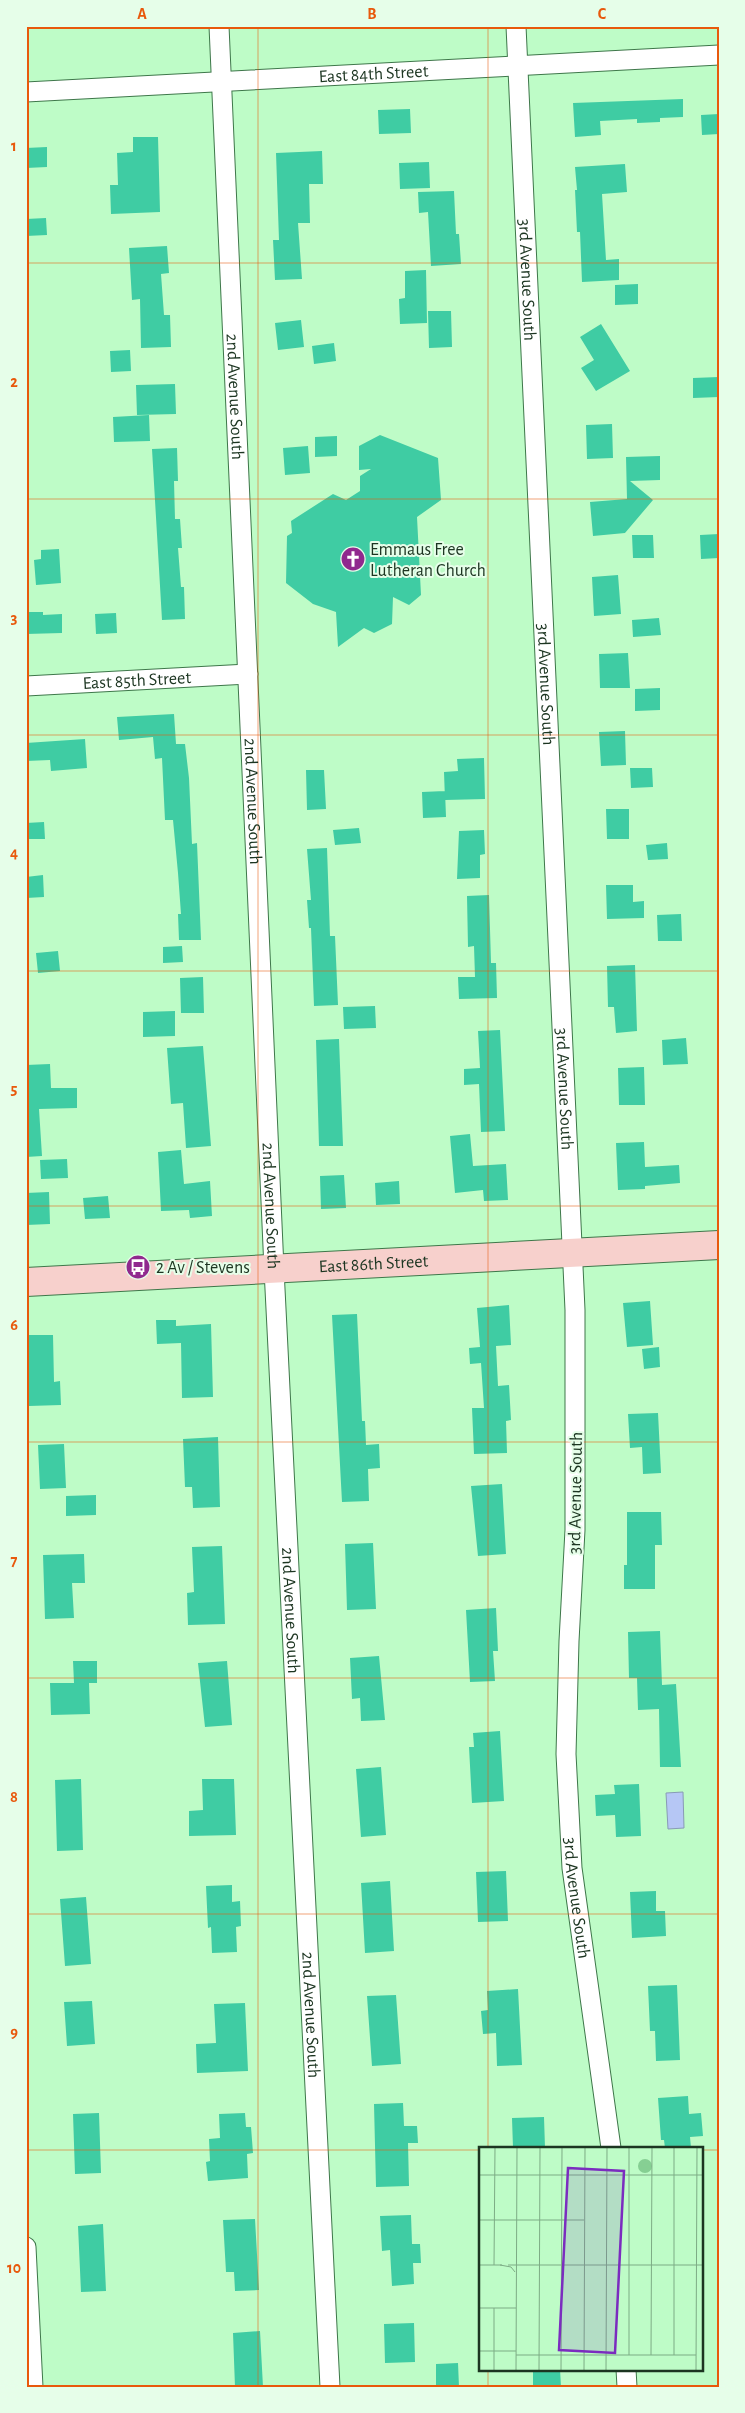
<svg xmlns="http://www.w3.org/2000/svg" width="745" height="2413" viewBox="0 0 745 2413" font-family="'Alegreya Sans',sans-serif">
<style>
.water{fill:#b6c7f5;stroke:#889bb5}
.building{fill:#3fcca3}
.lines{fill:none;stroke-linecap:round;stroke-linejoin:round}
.street-casing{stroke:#3e774a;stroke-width:21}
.secondary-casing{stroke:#3e774a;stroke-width:30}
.street{stroke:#fff;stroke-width:19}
.secondary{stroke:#f7d0cc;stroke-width:28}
.grid{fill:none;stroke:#e8590c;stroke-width:1;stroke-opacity:0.55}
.labels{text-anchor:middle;stroke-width:4;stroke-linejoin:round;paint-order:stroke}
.street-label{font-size:18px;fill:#1c3521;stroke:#e6fee9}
.poi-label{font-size:18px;fill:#1c3521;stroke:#e6fee9;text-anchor:start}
.inset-road{fill:none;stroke:#7dac85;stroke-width:1}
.view{fill:#7b2cbf;fill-opacity:0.15;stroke:#7b2cbf;stroke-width:2.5}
.inset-edge{fill:none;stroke:#1c3521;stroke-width:2.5}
.neatline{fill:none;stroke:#e8590c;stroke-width:2}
.grid-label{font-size:16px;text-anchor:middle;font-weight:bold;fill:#e8590c}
</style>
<rect width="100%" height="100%" fill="#befcc7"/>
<path class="water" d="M683,1792L684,1828L668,1829L666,1793Z"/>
<path class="building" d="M683,99V117L660,118V122L637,123V119L600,121L601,135L575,137L573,103Z
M410,109L411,133L379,134L378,110Z
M719,114V134L702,135L701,115Z
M133,137H158L160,212L111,214L110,185H118L117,153L133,152Z
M47,147V167L26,168V148Z
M322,151L323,184H309L310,223H298L302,279L275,280L273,240H279L276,153Z
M429,162L430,188L400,189L399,163Z
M625,164L627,192L602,194L606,260L619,259V280L582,282L580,232H577L575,190H577L575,167Z
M454,191L456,234H459L461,264L431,266L428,212L419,213L418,192Z
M46,218L47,235L26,236V219Z
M167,246L169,273L161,274L164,315H170L171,347L141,348L140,299L132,300L129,248Z
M426,270L427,323L400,324L399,299L405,298V271Z
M638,284V304L615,305V285Z
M428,311H451L452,347L429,348Z
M301,320L304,347L278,350L275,323Z
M601,324L630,371L596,391L581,368L594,360L580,337Z
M334,343L336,361L314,364L312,346Z
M130,350L131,371L111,372L110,351Z
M719,377V397L693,398V378Z
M175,384L176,414L137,415L136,385Z
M149,415L150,441L114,442L113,417Z
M612,424L613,458L587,459L586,425Z
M380,435L438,458L441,500L417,517L421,595L409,605L393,597L392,624L374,633L364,628L338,647L336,612L313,604L286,583L287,536L292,533L291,521L333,494L346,500L360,491V476L371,469L359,470V446Z
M337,436V456L315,457V437Z
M308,446L310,473L285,475L283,448Z
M177,448L178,481H174L175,519H180L182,548H178L181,587H184L185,619L162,620L152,449Z
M660,456V480L630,481L653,500L625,533L593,536L590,502L627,499L626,457Z
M719,534V558L701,559L700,535Z
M632,535H653L654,558H633Z
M59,549L61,583L36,585L34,560L41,559V550Z
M618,575L621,614L594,616L592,577Z
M26,612H43V615L62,614V633L26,634Z
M116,613L117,633L96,634L95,614Z
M659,618L661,635L633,637L632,620Z
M628,653L630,688H600L599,654Z
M660,688V710L635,711V689Z
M174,714L176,744H185L189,778L192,844L197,843L201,940H179L178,914H181L178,873L173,820H165L162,758L155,759L153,737L119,740L117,717Z
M625,731L626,765L601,766L599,732Z
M85,739L87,768L51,771L50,760L26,761V743Z
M484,758L485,799L445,800L444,772L458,771L457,759Z
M630,768H652L653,787L631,788Z
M306,770H324L326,809L307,810Z
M445,791L446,817L423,818L422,792Z
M606,809H629V839H607Z
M44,822L45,839H26V823Z
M359,828L361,843L335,845L333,830Z
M484,830L485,854L480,855V878L457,879L459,831Z
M667,843L668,859L648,860L646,845Z
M327,848L330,936H335L338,1005L314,1006L311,928H309L307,900H311L307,849Z
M43,875L44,897L26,898V877Z
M606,885H633V902L644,901V918L607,919Z
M489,895L491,963H496L497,998L459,999L458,977H475L474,946L468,947L467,896Z
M681,914L682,941H658L657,915Z
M182,946L183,962L163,963V947Z
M58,951L60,971L38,973L36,953Z
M635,965L637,1031L616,1033L614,1007H608L607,966Z
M203,977L204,1013H181L180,978Z
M375,1006L376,1028L344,1029L343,1007Z
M175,1011V1036L143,1037V1012Z
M500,1030L505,1131L481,1132L479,1084L464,1085V1069L480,1068L478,1031Z
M686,1038L688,1064L663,1065L662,1040Z
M339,1039L343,1146H319L316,1040Z
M203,1046L211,1146L186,1148L183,1103L171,1104L167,1048Z
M50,1064L51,1088H77V1108L39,1109L42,1156L26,1157V1065Z
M644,1067L645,1105H619L618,1068Z
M470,1134L473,1166L506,1164L508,1200L484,1201L483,1190L455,1193L450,1136Z
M644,1142L645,1167L679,1165L680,1183L645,1186V1189L618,1190L616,1143Z
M181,1150L184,1184L210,1181L212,1216L190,1218L189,1210L161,1211L158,1152Z
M67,1159L68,1178L41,1179L40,1160Z
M344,1175L346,1208L321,1209L320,1176Z
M399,1181L400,1204L376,1205L375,1183Z
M49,1192L50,1224L26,1225V1193Z
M108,1196L110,1218L85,1219L83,1198Z
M650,1301L653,1345L627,1347L623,1303Z
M509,1305L511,1345L496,1346L498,1386L509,1385L511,1420L506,1421L507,1453L474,1454L472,1408H484L481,1363L470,1364L469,1348L480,1347L477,1308Z
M357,1314L362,1421H365L366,1445L379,1444L380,1468L368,1469L369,1501L342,1502L332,1315Z
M156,1320H176V1326L211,1324L213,1397L182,1398L181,1343L157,1344Z
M27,1335H53L54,1382L60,1381L61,1405L29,1406Z
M659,1347L660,1367L644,1369L642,1349Z
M658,1413L661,1473L643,1474L642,1447L630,1448L628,1414Z
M218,1437L220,1507L193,1508L192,1487H185L183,1439Z
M64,1444L66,1488L40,1489L38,1445Z
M502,1484L506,1554L478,1556L471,1486Z
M96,1495V1515L66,1516V1496Z
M627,1512H661L662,1545H655V1589H624V1565H627Z
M373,1543L376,1609L347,1610L345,1544Z
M222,1546L225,1624L188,1625L187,1593L194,1592L192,1547Z
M84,1554L85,1583H72L74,1618L45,1619L43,1555Z
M496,1608L498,1651H493L495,1681L470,1682L466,1610Z
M660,1631L662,1685L676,1684L681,1767H660L659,1709L638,1710L637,1678H629L628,1632Z
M379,1656L385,1720L361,1721L360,1698L352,1699L350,1658Z
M73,1661H97V1683H89L90,1714L51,1715L50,1683H74Z
M227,1661L232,1725L205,1727L198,1663Z
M500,1731L504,1801L472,1803L469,1747H474L473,1733Z
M381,1767L386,1835L361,1837L356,1769Z
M81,1779L83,1850L57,1851L55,1780Z
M202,1779H234L236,1835L189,1836V1811L203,1810Z
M639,1784L641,1836L616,1837L615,1815L596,1816L595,1795L615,1794L614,1785Z
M506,1871L508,1921L478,1922L476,1872Z
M390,1881L394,1951L365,1953L361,1883Z
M232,1885V1902L240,1901L241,1926L236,1927L237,1952L212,1953L211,1927L208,1928L206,1886Z
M656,1891V1911H665L666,1936L632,1938L630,1892Z
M86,1897L91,1964L65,1966L60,1899Z
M677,1985L680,2060L656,2061L655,2031H650L648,1986Z
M518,1989L522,2065L497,2066L496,2033L483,2034L481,2011L488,2010L487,1991Z
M396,1995L401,2064L372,2066L367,1996Z
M92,2001L95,2044L67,2046L64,2002Z
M245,2003L248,2071L197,2073L196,2044L216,2043L214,2004Z
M688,2096L689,2114L701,2113L703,2136L690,2137L691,2148H665L664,2140H661L658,2098Z
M403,2103L404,2126H417L418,2143H408L409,2186L376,2187L374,2104Z
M99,2113L101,2173L75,2174L73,2114Z
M245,2113L246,2127H251L253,2153L247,2154L248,2178L208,2181L206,2162L210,2161L209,2139L220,2138L219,2114Z
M544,2117L545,2148H513L512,2118Z
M411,2215L412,2244H420L421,2263H413L414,2284L392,2286L390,2250L382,2251L380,2216Z
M255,2219L259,2290L235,2291L234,2272H226L223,2220Z
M103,2224L106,2291L81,2292L78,2226Z
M414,2323L415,2362L385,2363L384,2324Z
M260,2331L263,2387H235L233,2333Z
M458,2363L459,2387H436V2364Z
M533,2369H560L561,2387H533Z"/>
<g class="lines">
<defs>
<g id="street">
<path id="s1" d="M219,26L274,1269L330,2387"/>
<path id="s2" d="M516,26L575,1310V1530L569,1641L566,1754L572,1868L611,2148"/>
<path id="s3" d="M26,92L719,55"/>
<path id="s4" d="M26,686L248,674"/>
<path d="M26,2247L33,2387"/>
<path d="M626,2369L627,2387"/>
</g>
<g id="secondary">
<path id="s5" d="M26,1282L719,1245"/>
</g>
</defs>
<use href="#street" class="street-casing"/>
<use href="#secondary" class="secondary-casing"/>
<use href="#street" class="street"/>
<use href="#secondary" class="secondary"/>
</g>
<path class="grid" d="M258,26V2387M488,26V2148M26,263H719M26,499H719M26,735H719M26,971H719M26,1206H719M26,1442H719M26,1678H719M26,1914H719M26,2150H480M701,2150H719M488,2369V2387"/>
<defs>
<symbol id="church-disc" viewBox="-11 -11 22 22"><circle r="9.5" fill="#90298e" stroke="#e6fee9"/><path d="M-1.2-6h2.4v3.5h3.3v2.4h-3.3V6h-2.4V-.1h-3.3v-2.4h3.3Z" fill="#fff"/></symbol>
<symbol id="bus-disc" viewBox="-11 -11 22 22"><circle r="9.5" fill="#90298e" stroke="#e6fee9"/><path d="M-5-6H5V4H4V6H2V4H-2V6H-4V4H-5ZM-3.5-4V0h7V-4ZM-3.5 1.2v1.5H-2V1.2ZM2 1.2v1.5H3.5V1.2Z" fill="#fff"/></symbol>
</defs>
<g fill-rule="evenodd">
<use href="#church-disc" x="339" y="545" width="28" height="28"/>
<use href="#bus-disc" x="124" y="1253" width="28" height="28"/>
</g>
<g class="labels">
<g class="street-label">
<text dy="6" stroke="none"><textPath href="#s3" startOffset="348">East 84th Street</textPath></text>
<text dy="6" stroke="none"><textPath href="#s2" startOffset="254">3rd Avenue South</textPath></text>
<text dy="6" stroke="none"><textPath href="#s1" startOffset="371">2nd Avenue South</textPath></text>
<text dy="6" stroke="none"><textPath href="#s4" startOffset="111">East 85th Street</textPath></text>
<text dy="6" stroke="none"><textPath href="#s2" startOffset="659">3rd Avenue South</textPath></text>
<text dy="6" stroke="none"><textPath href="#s1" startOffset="776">2nd Avenue South</textPath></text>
<text dy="6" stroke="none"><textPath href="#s2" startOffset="1064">3rd Avenue South</textPath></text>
<text dy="6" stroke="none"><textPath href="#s1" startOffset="1181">2nd Avenue South</textPath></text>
<text dy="6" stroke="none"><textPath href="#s5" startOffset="348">East 86th Street</textPath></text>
<text transform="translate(575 1493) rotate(-89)" y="6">3rd Avenue South</text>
<text dy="6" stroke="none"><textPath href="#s1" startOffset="1586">2nd Avenue South</textPath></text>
<text dy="6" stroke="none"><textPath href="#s2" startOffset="1874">3rd Avenue South</textPath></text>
<text dy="6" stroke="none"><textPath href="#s1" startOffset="1991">2nd Avenue South</textPath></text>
</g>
<g class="poi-label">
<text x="370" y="555">Emmaus Free<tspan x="370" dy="21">Lutheran Church</tspan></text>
<text x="156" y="1273">2 Av / Stevens</text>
</g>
</g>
<g transform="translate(479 2147)">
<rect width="224" height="224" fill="#befcc7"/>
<path d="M159 19a7 7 0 1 1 14 0a7 7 0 1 1-14 0Z" fill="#86cf93"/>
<path class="inset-road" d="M0,28H224M0,73H105M0,118H23M15,118L16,0M21,118L32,120L36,125M29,118H224M0,161H37M0,204H37M37,208H217M150,208V0M172,208L173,0M195,208V0M15,224V161M37,224L38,0M60,224L61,0M82,224L83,0M105,224L106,0M127,224L128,0M217,224L218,0"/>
<path class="view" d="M89,21L145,24L136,206L80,203Z"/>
<rect width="224" height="224" class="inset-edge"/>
</g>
<rect width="745" height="2413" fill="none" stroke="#e6fee9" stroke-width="55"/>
<rect x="28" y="28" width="690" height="2358" class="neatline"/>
<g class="grid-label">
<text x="142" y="19">A</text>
<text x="372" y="19">B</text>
<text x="602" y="19">C</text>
<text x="14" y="151">1</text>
<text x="14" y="387">2</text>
<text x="14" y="623">3</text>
<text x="14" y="858">4</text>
<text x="14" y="1094">5</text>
<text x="14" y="1330">6</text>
<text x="14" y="1566">7</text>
<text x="14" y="1802">8</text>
<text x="14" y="2037">9</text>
<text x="14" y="2273">10</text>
</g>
</svg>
